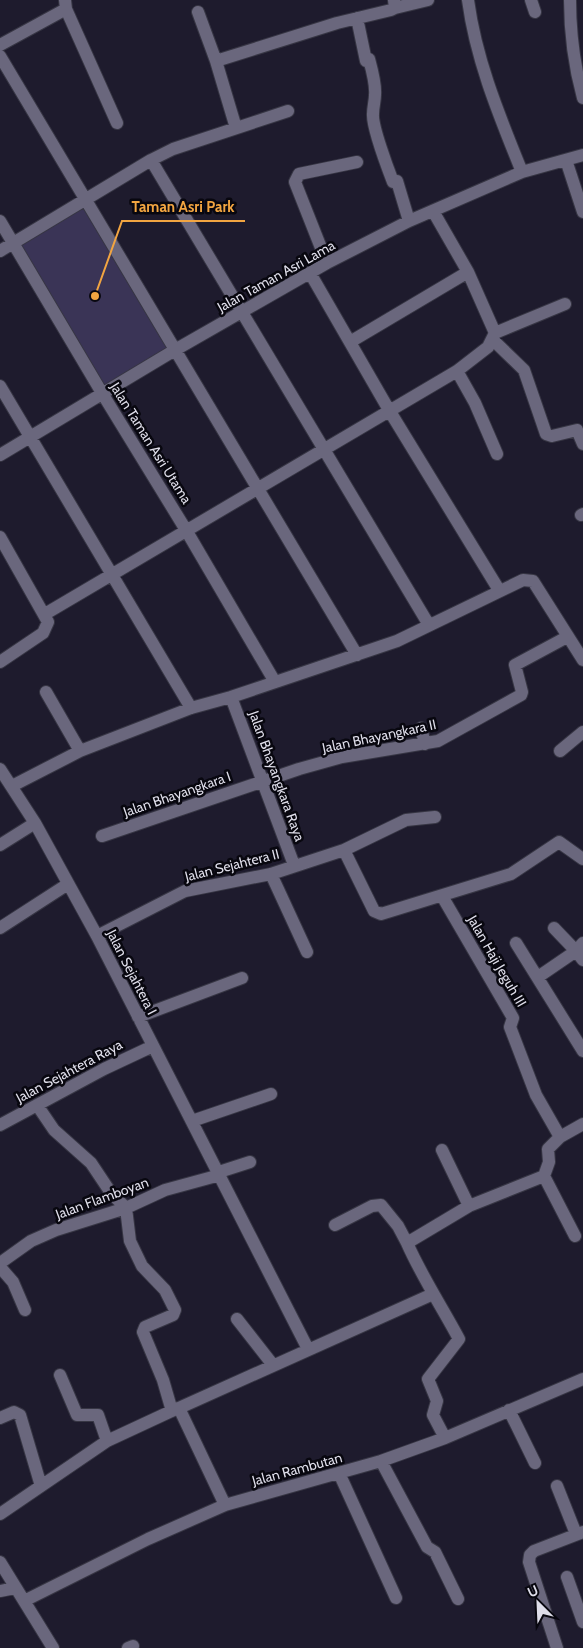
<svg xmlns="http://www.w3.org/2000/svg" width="583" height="1648" viewBox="0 0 583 1648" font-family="Cabin,sans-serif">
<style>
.green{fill:#3a3456}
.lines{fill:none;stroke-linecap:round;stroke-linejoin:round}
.minor-casing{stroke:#373644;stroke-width:14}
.minor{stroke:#6a677d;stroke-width:12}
.labels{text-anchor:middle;stroke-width:5;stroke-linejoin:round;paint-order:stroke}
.street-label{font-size:14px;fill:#dfdeea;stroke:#08070f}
.leader{fill:none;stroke:#f2a541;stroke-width:2}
.callout-dot{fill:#f2a541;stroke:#08070f;stroke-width:2}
.callout-label{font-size:15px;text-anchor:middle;font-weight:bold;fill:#f2a541;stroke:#08070f;stroke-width:5;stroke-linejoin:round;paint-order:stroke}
</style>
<rect width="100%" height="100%" fill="#1e1b2d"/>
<path class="green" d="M85,201L179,350L102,397L14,243Z"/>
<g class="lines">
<defs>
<path id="minor" d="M468,0C476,60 499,115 522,172
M531,0L535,12
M570,0C570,34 574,65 583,98
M395,8L428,0
M66,9L117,123
M198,12L216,61
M357,18L366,61L369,59C372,70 376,84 375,95C375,101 373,107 373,114C372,126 388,169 393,182L397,181L409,221
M0,45L66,9L65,0
M0,56L357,655
M236,128L216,61L337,23L391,10L395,8L394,0
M151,160L429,625
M566,160L583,212
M0,221L102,393L186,530L275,682
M0,251L151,160L173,149L288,111
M327,263L295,182L299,174L357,162
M310,273L389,410L499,590
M495,333L565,304
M493,340L524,370L546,434L552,436L577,430L583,444
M350,342L468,272
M457,371L475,403L497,454
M0,386L191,708
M0,455L175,350L327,263L409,221L522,172L583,155
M581,515L583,514
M0,537L48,622L43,633L0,662
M45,614L457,371L488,347L495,333L468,272L433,211
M46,692L80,751
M231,697L294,865
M421,728L425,744
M560,751L583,732
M0,769L35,823L97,936L308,1349
M12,786L80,751L191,708L231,697L397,641L523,580L533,581L583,660
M102,836L299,769L342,757L438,741L521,695L522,692L515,665L567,637
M0,845L35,823
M344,850L374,911L381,914L511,874L559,842L583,859
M271,874L307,952
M442,896L513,1018L510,1027L536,1095L560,1137L548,1149L549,1162L544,1176
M0,928L68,884
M554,928L576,951L583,943
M97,936L185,891L271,874L344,850L406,820L435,817
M516,943L583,1051
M538,977L576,951L583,960
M138,1017L242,978
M37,1105L54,1130L91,1163L111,1193L126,1208L130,1241L142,1266L165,1290L175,1310L173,1315L145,1327L143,1332L163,1380L172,1411
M192,1121L271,1094
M0,1125L104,1069L153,1046
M560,1137L583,1124
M442,1150L469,1206
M219,1172L250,1162
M544,1176L575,1236
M335,1225L372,1206L381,1205L398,1226L407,1243
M0,1263L31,1241L56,1230L126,1208L165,1190L220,1175
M0,1267L13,1282L25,1310
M237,1319L273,1365
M60,1375L77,1415H98L107,1441
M509,1410L535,1463
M0,1418L14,1412L20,1415L41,1486
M445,1438L433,1415L437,1401L428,1379L459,1339C442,1307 422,1277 407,1243L469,1206L544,1176
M381,1461L427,1547L435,1552L458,1599
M339,1473L396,1598
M557,1486L576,1534
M225,1505L179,1408L433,1294
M0,1514L107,1441L178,1408
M0,1562L53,1648
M567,1577L583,1622
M0,1591L15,1588
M24,1601L148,1539L225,1505L381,1461L445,1438L583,1379
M128,1648L133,1646
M557,1648L529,1562L530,1555L534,1551L583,1532"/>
</defs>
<use href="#minor" class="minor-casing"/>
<use href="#minor" class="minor"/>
</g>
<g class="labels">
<g class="street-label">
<text transform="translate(276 276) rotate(-29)" y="5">Jalan Taman Asri Lama</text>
<text transform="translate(151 443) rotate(58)" y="5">Jalan Taman Asri Utama</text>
<text transform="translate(379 736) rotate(-12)" y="5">Jalan Bhayangkara II</text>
<text transform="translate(277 776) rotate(70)" y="5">Jalan Bhayangkara Raya</text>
<text transform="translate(177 794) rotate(-19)" y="5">Jalan Bhayangkara I</text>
<text transform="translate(232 865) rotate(-14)" y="5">Jalan Sejahtera II</text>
<text transform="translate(497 961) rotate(60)" y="5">Jalan Haji Jeguh III</text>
<text transform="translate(132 972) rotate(63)" y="5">Jalan Sejahtera I</text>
<text transform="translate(69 1071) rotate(-28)" y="5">Jalan Sejahtera Raya</text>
<text transform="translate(102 1198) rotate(-20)" y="5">Jalan Flamboyan</text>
<text transform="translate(297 1469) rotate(-15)" y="5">Jalan Rambutan</text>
</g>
</g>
<path class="leader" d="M95 296L122 221H245"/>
<circle class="callout-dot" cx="95" cy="296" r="5"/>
<g class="callout-label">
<text x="183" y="212">Taman Asri Park</text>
</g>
<g transform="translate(538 1603) rotate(336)" stroke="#08070f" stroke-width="4" paint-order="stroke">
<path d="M0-4L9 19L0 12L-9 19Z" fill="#dfdeea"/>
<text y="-8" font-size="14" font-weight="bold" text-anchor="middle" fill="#dfdeea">U</text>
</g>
</svg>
